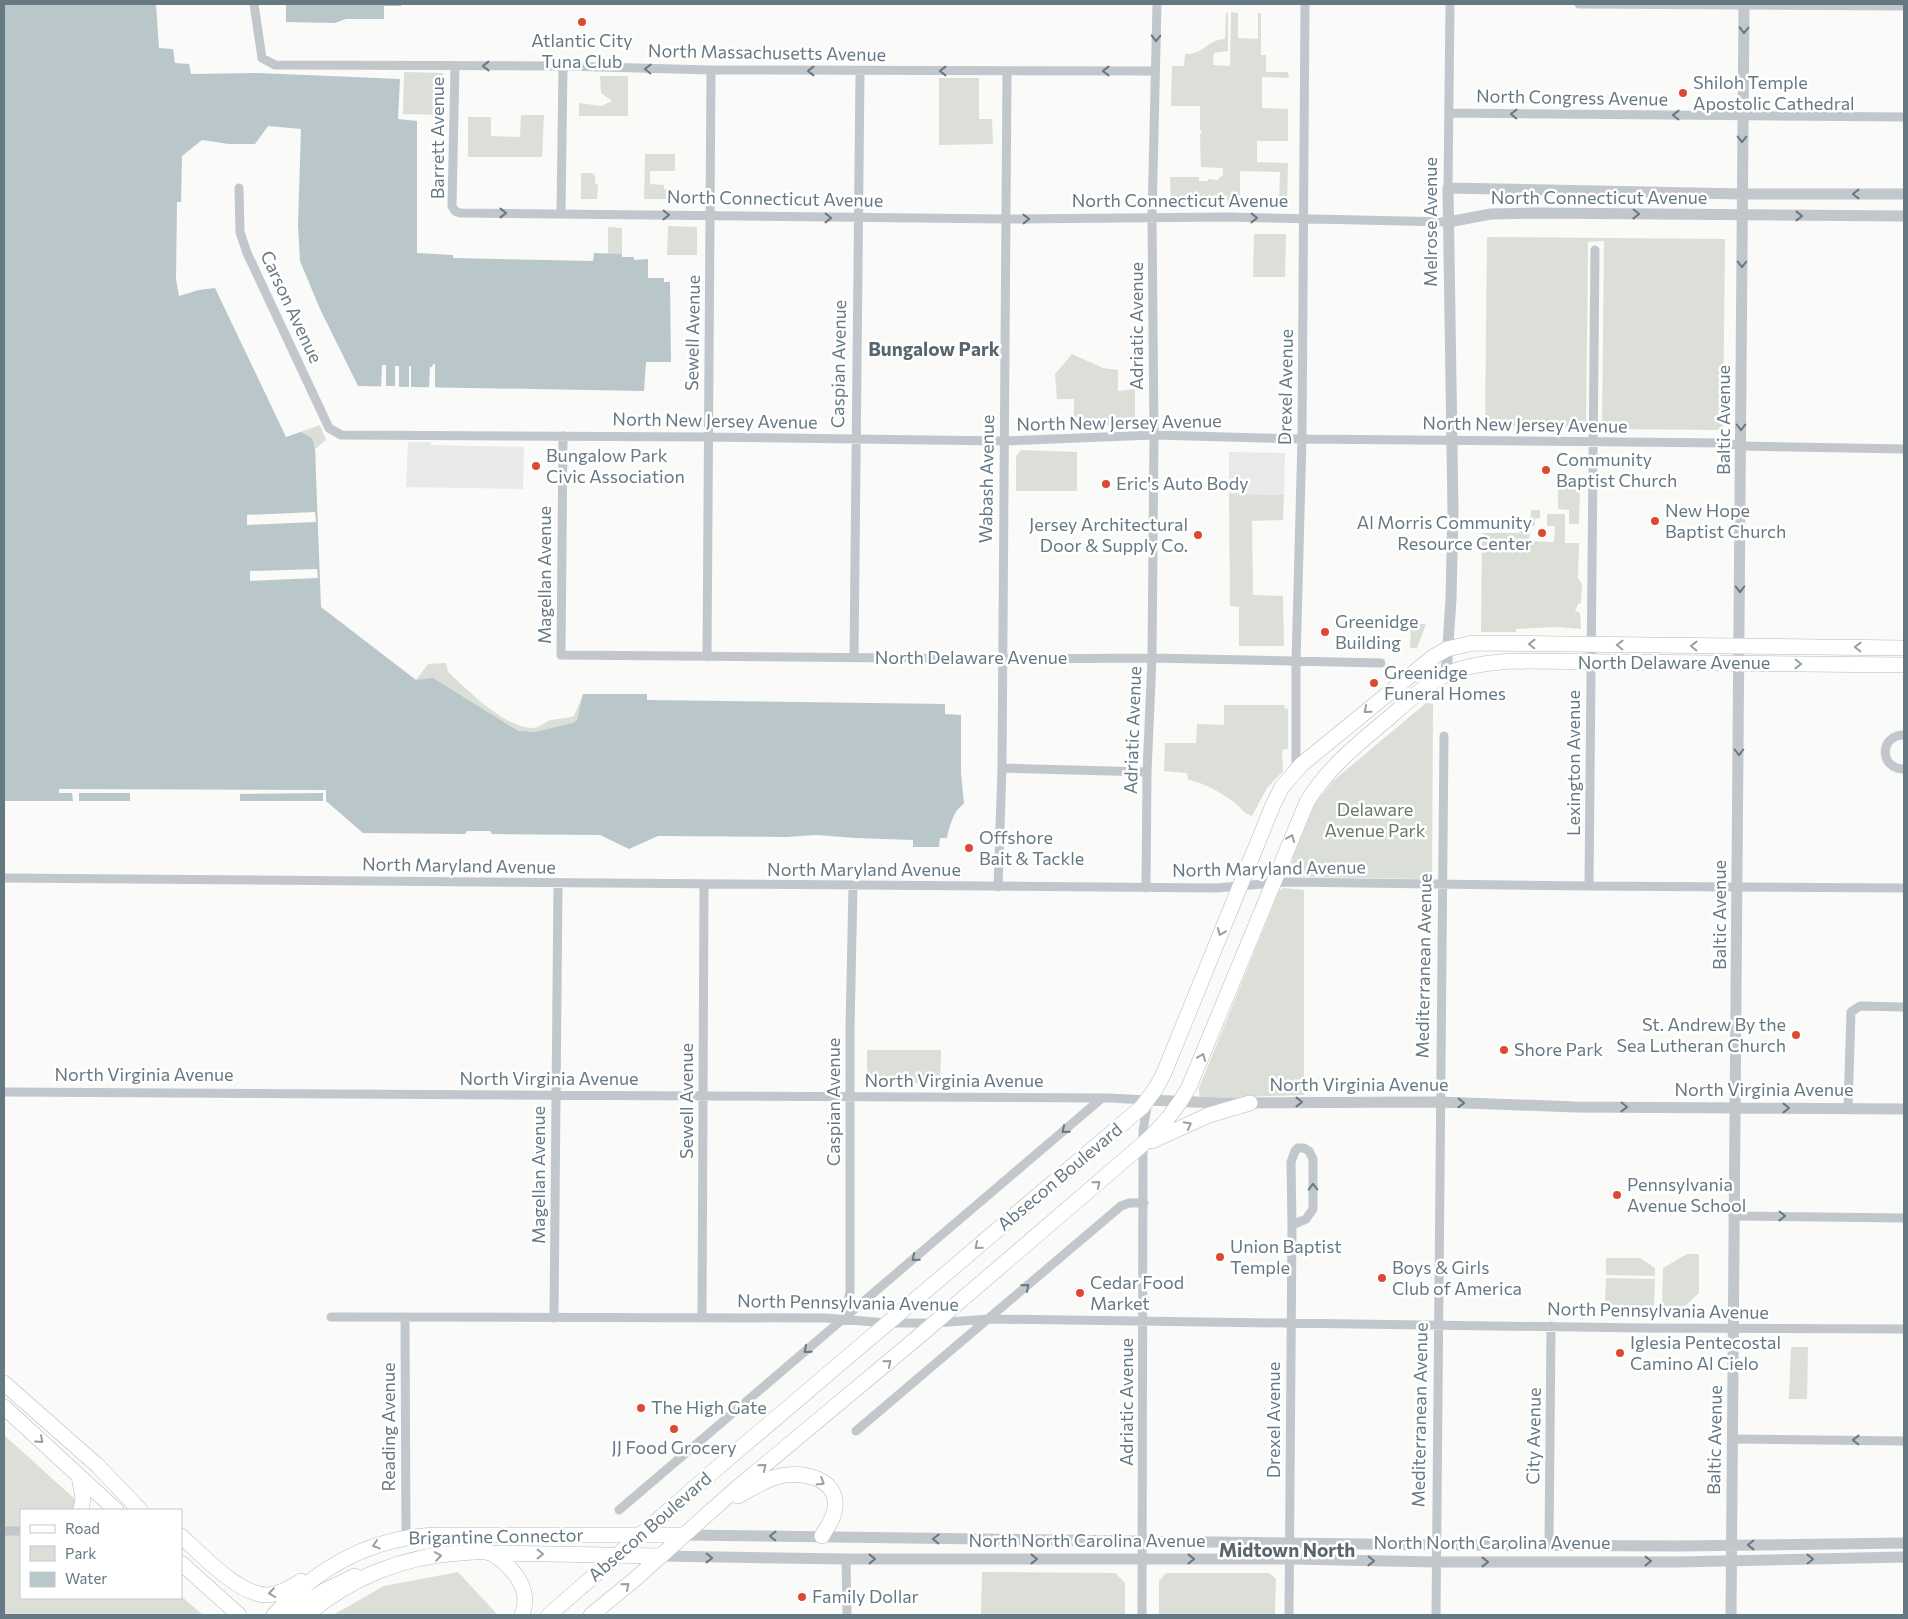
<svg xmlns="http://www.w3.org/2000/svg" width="1908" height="1619" viewBox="0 0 1908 1619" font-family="Commissioner,sans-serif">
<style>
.built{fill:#e8eae9}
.green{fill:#dbdfd7}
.water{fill:#b9c7ca}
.pier{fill:#fafaf8}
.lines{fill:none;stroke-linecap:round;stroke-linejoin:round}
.primary-casing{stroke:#b5bbbe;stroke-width:16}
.trunk-casing{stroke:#b5babd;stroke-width:16}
.minor{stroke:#c1c7ca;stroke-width:9}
.tertiary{stroke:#c1c7ca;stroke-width:11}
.primary{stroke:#fff;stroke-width:15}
.trunk{stroke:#fff;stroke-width:15}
.oneway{stroke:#667982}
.oneway2{stroke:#94a1a8}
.poi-dot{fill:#dd4834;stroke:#fff;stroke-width:2}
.labels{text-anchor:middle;stroke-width:5;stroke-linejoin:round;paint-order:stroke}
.poi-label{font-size:18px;fill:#667982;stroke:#fff;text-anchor:start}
.street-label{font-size:18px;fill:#667982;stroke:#fff}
.park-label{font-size:18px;fill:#6b7a65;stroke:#fff}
.neighbourhood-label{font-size:19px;font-weight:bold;fill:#58666d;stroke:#fff}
</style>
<rect width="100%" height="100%" fill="#fafaf8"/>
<path class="built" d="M408,442H430L431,445L524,447L523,489L406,487Z
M1229,452L1285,453L1284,495L1229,494Z"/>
<path class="green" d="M1231,12L1238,13V38L1258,39V13H1261V55H1266V72H1288L1289,78L1262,77V108L1288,109V141H1257V162L1288,163L1287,205H1279L1280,172L1240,171V205H1227V196L1215,204H1171L1170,177H1199V181H1208V179L1217,180L1223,175V168L1201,167L1200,135L1202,132L1200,130V106H1171L1172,66H1184L1185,54C1204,55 1206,40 1225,39L1226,13H1228V51L1214,53L1213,65L1230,66Z
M404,72L443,73V115L403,114Z
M600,76H628V116H579V103L601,106L612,101L601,93Z
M939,78H979V119H992L993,144L939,145Z
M521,115H544L542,157H468V117H491V136L520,137Z
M645,154H675V171H650V184L664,185V189L674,190V199H644Z
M581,173H592L595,176V183L598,185L597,199H581Z
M668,226L697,227V255H667Z
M608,227L622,228V254H608Z
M1254,234H1286L1285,277H1253Z
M1487,237L1725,239L1723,430L1602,429L1604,241L1588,242L1586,427L1485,426Z
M1072,354L1103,368L1118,370V391L1135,389V425H1074V399H1057L1055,374Z
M320,425L326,440L315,449L316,459L286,437Z
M1021,450L1077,452V491H1016V456Z
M1558,486H1580L1579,524H1569V510L1558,509Z
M1229,494L1284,495L1283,520L1252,521L1253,595L1283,596L1284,646H1239V607L1230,606Z
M1531,510H1540V518L1535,519V526H1530L1529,541L1554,542L1555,526H1547V514H1565V543H1579L1578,578L1582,584L1581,603L1578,604L1575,612L1578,611L1580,614L1581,629L1557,627L1516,629V632H1481L1482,533H1518L1530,522Z
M1411,624H1426L1417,648H1410Z
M446,663L448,672C468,690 505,729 534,728C541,727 545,721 552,720C559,718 566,719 574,716L583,694H606L604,706L538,751L416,680L428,664Z
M1426,703L1433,704L1432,874L1426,879L1301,877L1293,875L1291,867L1293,857L1315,804L1333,781Z
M1224,705H1285L1284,708L1288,709V749L1282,750L1283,771L1267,788L1252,816C1241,812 1242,808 1234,802C1223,794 1201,781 1188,780L1187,773L1164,771L1165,743H1196L1197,724L1224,725Z
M1283,888L1304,890V1095L1204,1098L1199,1095V1088L1279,891Z
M867,1050H941L940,1083L867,1082Z
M1687,1254H1699V1293L1684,1307L1662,1306L1663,1268Z
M1606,1258H1640L1655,1268V1276L1606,1275Z
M1606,1278L1655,1279L1654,1306L1605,1305Z
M1791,1347H1808L1807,1399H1789Z
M4,1435L87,1510H21V1598H181V1596L203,1615H4Z
M458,1572L496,1613V1615H333L384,1586Z
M982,1572L1115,1573L1125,1583V1615H981Z
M1166,1573H1269L1276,1579L1275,1615H1159V1581Z"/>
<path class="water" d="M4,4H156L159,48L173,49L175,63L189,64L191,74L258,73L400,79L398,119L417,121V253L453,255V258L593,261L594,253L622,254V257H634V260L648,259V278H664V282H670L671,362H646L644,391L358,386L320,309L300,261L298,225L301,129L268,126L255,144H229L202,140L182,156L181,202H177L176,279L179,296L199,290L215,288L286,437L301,432L312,438L315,449L321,607L416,680L433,678L518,731L535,732L573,723L577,720L583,694H647V700L945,704V714L961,715V773L964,804C954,809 949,828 947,838H940L939,847H913V840L856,838L816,835L787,837L658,836L629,849L600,835L492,834L490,831H467L465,834L363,833L326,801H4Z
M286,4H401V6H384V19H346L335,23L286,22Z"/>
<path class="pier" d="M433,364H435V390L381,389L382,365H386V386H395V366H399V387H409V366H411V388H429L430,367H432Z
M315,512L316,522L247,525V515Z
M317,569L318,578L250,581V571Z
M59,789L326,790V801H323V793L240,794V801H130V793H79V801H73L72,793H59Z"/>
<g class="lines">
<defs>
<path id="primary" d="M4,1383L98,1466L140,1510
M4,1407L116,1510
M79,1476L83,1498L81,1510
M181,1536C201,1554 238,1594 266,1595C279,1595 291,1587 301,1581
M491,1553L660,1556
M181,1563L239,1615
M274,1615C318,1567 371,1537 437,1535H683
M288,1615L324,1591L355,1576"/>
<path id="trunk" d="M1152,1141L1209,1115L1250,1103
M738,1496C750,1489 763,1481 776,1477C799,1470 839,1477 835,1508C834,1519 827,1527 822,1536
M307,1615C349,1578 404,1556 460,1553C469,1553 482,1550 490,1553C498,1556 509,1566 514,1573C524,1585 528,1600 522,1615
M549,1615L716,1469L1142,1107L1156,1088L1164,1073L1273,805L1282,787L1302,764L1433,657L1447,649L1473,643L1904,648
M591,1615L634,1580L730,1494L917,1338L1143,1144C1162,1127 1177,1109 1189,1087L1307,802C1328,767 1359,743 1390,717C1407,702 1424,686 1445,675C1465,665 1489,663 1512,661L1904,665"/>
</defs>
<use href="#primary" class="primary-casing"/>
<use href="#trunk" class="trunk-casing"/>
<path class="minor" d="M254,4L262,58L275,65L563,66L711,70L1154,71
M1579,4L1904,6
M455,66L452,206L455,211L460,213L1005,219L1227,217L1448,222
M1449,113L1904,117
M239,188L240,232L247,253L329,428L341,435L708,437L1004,441L1154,435L1302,439L1726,443L1741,446L1904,449
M1448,188L1450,4
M561,213L563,66
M563,436L561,655L1001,659L1152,658L1381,663
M707,657L711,70
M854,658L860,71
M1904,735C1879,735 1879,769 1904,769
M1002,768L1147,772
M1296,770V662L1302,439L1305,4
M4,878L1216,888L1287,882L1589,886L1904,888
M1589,886L1595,250
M998,887L1002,768L1007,71
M1146,888L1147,772L1152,658L1154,435L1152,217L1157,4
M4,1092C372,1092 741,1099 1109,1098L1148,1100L1143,1131L1142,1615
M1848,1108L1851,1012L1860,1006L1904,1007
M1733,1216L1904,1218
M331,1317L825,1318L887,1323H935L989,1319L1644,1328L1904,1329
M405,1317L406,1537
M702,1317L704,885
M554,1318L558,883
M844,1318L850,1292V1028L853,886
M856,1431L1121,1206L1129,1203H1144
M1733,1439L1904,1441
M619,1510L1102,1098
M4,1531H21
M1549,1545L1551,1326
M846,1559L847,1615
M1289,1615L1292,1225L1291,1162L1295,1151L1298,1148H1304L1309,1151L1313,1159V1209L1306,1219L1292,1225
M1436,1615L1444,736"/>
<path class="tertiary" d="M1448,222L1491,214L1533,213L1904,216
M1446,675L1451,599L1453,511L1448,188L1743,194H1904
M1148,1100L1218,1103L1440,1102L1575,1107L1904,1109
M683,1535L1436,1545L1678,1546L1904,1543
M660,1556L846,1559H1290L1436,1562H1678L1904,1557
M1731,1615L1744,4"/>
<use href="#primary" class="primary"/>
<use href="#trunk" class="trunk"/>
</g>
<defs><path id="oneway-chevron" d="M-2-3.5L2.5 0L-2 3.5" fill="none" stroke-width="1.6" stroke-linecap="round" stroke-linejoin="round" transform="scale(1.25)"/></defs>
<g class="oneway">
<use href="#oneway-chevron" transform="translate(1744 30) rotate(91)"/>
<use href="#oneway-chevron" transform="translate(1156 38) rotate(92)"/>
<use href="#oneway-chevron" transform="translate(486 66) rotate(-180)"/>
<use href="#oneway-chevron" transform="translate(648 69) rotate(-179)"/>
<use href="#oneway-chevron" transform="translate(811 71) rotate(-180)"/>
<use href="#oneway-chevron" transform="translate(943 71) rotate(-180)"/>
<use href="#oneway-chevron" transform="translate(1106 71) rotate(-180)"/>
<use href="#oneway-chevron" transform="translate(1514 114) rotate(-179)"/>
<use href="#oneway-chevron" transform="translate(1676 115) rotate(-179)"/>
<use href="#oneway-chevron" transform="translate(1742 139) rotate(90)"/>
<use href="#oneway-chevron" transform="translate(1856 194) rotate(180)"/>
<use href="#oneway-chevron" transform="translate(503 213)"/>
<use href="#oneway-chevron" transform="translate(1636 214) rotate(1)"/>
<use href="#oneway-chevron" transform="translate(666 215) rotate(1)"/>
<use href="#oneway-chevron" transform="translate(1799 216)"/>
<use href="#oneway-chevron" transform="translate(828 218) rotate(1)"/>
<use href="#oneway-chevron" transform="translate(1254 218) rotate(1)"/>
<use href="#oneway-chevron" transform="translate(1026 219) rotate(-1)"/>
<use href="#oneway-chevron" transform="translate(1742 264) rotate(90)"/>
<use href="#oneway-chevron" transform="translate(1741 427) rotate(90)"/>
<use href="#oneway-chevron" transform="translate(1740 589) rotate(90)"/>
<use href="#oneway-chevron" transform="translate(1739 752) rotate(90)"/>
<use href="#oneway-chevron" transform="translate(1299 1102)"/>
<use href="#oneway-chevron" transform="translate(1461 1103) rotate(2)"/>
<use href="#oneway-chevron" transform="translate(1624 1107) rotate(1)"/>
<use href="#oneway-chevron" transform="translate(1786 1108)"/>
<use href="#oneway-chevron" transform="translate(1065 1130) rotate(140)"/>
<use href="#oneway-chevron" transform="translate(1313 1187) rotate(-90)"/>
<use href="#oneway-chevron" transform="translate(1782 1216) rotate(1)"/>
<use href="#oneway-chevron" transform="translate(915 1258) rotate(140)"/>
<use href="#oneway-chevron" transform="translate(1026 1287) rotate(-40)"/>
<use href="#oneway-chevron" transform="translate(807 1350) rotate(139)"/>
<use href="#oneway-chevron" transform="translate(1856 1440) rotate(-179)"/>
<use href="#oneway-chevron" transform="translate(773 1536) rotate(-179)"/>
<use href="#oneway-chevron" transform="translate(936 1539) rotate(-179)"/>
<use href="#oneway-chevron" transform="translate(1751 1545) rotate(179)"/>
<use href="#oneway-chevron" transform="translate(709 1558) rotate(1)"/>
<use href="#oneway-chevron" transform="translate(872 1559)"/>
<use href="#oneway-chevron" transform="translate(1034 1559)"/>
<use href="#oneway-chevron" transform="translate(1191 1559)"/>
<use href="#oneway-chevron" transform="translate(1810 1559) rotate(-1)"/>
<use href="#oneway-chevron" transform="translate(1371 1561) rotate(1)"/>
<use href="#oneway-chevron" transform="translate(1648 1561)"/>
<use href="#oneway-chevron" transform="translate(1485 1562)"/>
</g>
<g class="oneway2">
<use href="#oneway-chevron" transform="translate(1532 644) rotate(-179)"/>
<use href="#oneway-chevron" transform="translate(1620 645) rotate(-179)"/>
<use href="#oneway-chevron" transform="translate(1694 646) rotate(-179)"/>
<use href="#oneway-chevron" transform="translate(1858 647) rotate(-179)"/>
<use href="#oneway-chevron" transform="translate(1798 664) rotate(1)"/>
<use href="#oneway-chevron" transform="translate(1367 710) rotate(141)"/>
<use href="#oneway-chevron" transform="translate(1291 838) rotate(-68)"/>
<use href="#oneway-chevron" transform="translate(1221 932) rotate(112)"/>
<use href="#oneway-chevron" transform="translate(1202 1057) rotate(-68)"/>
<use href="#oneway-chevron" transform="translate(1188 1125) rotate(-28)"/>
<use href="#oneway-chevron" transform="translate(1097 1184) rotate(-40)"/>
<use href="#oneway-chevron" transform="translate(978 1246) rotate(140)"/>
<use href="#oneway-chevron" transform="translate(888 1363) rotate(-40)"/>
<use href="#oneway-chevron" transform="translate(40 1440) rotate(42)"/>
<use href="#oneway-chevron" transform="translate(763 1467) rotate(-40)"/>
<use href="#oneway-chevron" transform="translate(821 1482) rotate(32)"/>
<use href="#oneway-chevron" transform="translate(376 1545) rotate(162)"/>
<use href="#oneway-chevron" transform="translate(540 1554)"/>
<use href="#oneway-chevron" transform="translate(438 1556) rotate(-9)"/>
<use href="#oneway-chevron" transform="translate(626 1586) rotate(-40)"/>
<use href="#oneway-chevron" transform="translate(272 1593) rotate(171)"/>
</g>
<g class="poi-dot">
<circle cx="582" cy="22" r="5"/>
<circle cx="1683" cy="93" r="5"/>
<circle cx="536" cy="466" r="5"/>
<circle cx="1546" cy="470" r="5"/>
<circle cx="1106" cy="484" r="5"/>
<circle cx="1655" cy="521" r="5"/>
<circle cx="1542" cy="533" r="5"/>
<circle cx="1198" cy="535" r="5"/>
<circle cx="1325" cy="632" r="5"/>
<circle cx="1374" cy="683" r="5"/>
<circle cx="969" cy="848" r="5"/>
<circle cx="1796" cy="1035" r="5"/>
<circle cx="1504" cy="1050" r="5"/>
<circle cx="1617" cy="1195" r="5"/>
<circle cx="1220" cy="1257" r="5"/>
<circle cx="1382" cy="1278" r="5"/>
<circle cx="1080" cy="1293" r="5"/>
<circle cx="1620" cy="1353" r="5"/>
<circle cx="641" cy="1408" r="5"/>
<circle cx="674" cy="1429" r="5"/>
<circle cx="802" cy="1597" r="5"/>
</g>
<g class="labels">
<g class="poi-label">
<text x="582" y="47" text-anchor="middle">Atlantic City<tspan x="582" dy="21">Tuna Club</tspan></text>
<text x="1693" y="89">Shiloh Temple<tspan x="1693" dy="21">Apostolic Cathedral</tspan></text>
<text x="546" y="462">Bungalow Park<tspan x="546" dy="21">Civic Association</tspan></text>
<text x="1556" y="466">Community<tspan x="1556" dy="21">Baptist Church</tspan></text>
<text x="1116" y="490">Eric's Auto Body</text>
<text x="1665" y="517">New Hope<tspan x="1665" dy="21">Baptist Church</tspan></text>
<text x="1532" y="529" text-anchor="end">Al Morris Community<tspan x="1532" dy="21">Resource Center</tspan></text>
<text x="1188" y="531" text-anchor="end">Jersey Architectural<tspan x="1188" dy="21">Door &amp; Supply Co.</tspan></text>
<text x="1335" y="628">Greenidge<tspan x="1335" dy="21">Building</tspan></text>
<text x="1384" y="679">Greenidge<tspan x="1384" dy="21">Funeral Homes</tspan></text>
<text x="979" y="844">Offshore<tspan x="979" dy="21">Bait &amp; Tackle</tspan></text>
<text x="1786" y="1031" text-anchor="end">St. Andrew By the<tspan x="1786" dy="21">Sea Lutheran Church</tspan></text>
<text x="1514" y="1056">Shore Park</text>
<text x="1627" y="1191">Pennsylvania<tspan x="1627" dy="21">Avenue School</tspan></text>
<text x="1230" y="1253">Union Baptist<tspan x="1230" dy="21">Temple</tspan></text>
<text x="1392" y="1274">Boys &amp; Girls<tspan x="1392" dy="21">Club of America</tspan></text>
<text x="1090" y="1289">Cedar Food<tspan x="1090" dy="21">Market</tspan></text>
<text x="1630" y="1349">Iglesia Pentecostal<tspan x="1630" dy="21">Camino Al Cielo</tspan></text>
<text x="651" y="1414">The High Gate</text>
<text x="674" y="1454" text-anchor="middle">JJ Food Grocery</text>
<text x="812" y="1603">Family Dollar</text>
</g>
<g class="street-label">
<text transform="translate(767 53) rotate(1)" y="6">North Massachusetts Avenue</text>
<text transform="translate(1572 98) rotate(1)" y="6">North Congress Avenue</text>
<text transform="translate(438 138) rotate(-90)" y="6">Barrett Avenue</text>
<text x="1599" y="204">North Connecticut Avenue</text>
<text transform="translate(775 199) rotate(1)" y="6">North Connecticut Avenue</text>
<text x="1180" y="207">North Connecticut Avenue</text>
<text transform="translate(1431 222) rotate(-90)" y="6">Melrose Avenue</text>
<text transform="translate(291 307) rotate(65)" y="6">Carson Avenue</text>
<text transform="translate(1137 326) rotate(-90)" y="6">Adriatic Avenue</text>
<text transform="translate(693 333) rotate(-89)" y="6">Sewell Avenue</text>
<text transform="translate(839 364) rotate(-89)" y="6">Caspian Avenue</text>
<text transform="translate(1286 387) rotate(-89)" y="6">Drexel Avenue</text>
<text transform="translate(1724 420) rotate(-90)" y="6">Baltic Avenue</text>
<text transform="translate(715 421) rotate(1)" y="6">North New Jersey Avenue</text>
<text transform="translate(1119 423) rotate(-1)" y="6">North New Jersey Avenue</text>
<text transform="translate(1525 425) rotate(1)" y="6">North New Jersey Avenue</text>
<text transform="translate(987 479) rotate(-89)" y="6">Wabash Avenue</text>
<text transform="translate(545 575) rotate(-90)" y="6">Magellan Avenue</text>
<text x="971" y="664">North Delaware Avenue</text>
<text x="1674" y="669">North Delaware Avenue</text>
<text transform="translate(1133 730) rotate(-88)" y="6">Adriatic Avenue</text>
<text transform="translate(1574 763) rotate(-90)" y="6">Lexington Avenue</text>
<text transform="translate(459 866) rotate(1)" y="6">North Maryland Avenue</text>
<text transform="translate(1269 869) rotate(-1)" y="6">North Maryland Avenue</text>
<text x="864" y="876">North Maryland Avenue</text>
<text transform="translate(1720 915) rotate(-90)" y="6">Baltic Avenue</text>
<text transform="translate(1424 966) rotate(-89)" y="6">Mediterranean Avenue</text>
<text x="144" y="1081">North Virginia Avenue</text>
<text x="549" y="1085">North Virginia Avenue</text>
<text x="954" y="1087">North Virginia Avenue</text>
<text x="1359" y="1091">North Virginia Avenue</text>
<text x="1764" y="1096">North Virginia Avenue</text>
<text transform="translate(687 1101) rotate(-90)" y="6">Sewell Avenue</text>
<text transform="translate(834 1102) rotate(-90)" y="6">Caspian Avenue</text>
<text transform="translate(539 1175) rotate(-90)" y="6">Magellan Avenue</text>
<text transform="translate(1060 1177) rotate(-40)" y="6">Absecon Boulevard</text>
<text transform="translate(848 1303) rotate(1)" y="6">North Pennsylvania Avenue</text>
<text transform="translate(1658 1311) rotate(1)" y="6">North Pennsylvania Avenue</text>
<text transform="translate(1127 1402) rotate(-90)" y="6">Adriatic Avenue</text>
<text transform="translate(1420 1415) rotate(-89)" y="6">Mediterranean Avenue</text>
<text transform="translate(1274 1420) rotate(-90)" y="6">Drexel Avenue</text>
<text transform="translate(389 1427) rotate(-90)" y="6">Reading Avenue</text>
<text transform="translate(1534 1436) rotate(-89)" y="6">City Avenue</text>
<text transform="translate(1715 1440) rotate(-89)" y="6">Baltic Avenue</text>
<text transform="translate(650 1527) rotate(-41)" y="6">Absecon Boulevard</text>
<text transform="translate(496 1537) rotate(-1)" y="6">Brigantine Connector</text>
<text x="1087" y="1547">North North Carolina Avenue</text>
<text x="1492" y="1549">North North Carolina Avenue</text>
</g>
<g class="park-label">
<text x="1375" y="816">Delaware<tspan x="1375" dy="21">Avenue Park</tspan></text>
</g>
<g class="neighbourhood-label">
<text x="934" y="356">Bungalow Park</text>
<text x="1287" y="1557">Midtown North</text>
</g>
</g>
<rect width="1908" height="1619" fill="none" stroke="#667982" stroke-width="10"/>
<rect x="20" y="1509" width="162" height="90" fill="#ffffff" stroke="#c2c9cd"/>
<rect x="30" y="1525" width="25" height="8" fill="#ffffff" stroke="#c2c9cd"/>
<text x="65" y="1534" font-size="15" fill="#667982">Road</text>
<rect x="30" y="1546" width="25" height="15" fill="#dbdfd7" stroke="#c2c9cd"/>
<text x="65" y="1559" font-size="15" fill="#667982">Park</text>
<rect x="30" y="1572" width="25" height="15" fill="#b9c7ca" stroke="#c2c9cd"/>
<text x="65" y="1584" font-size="15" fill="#667982">Water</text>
</svg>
